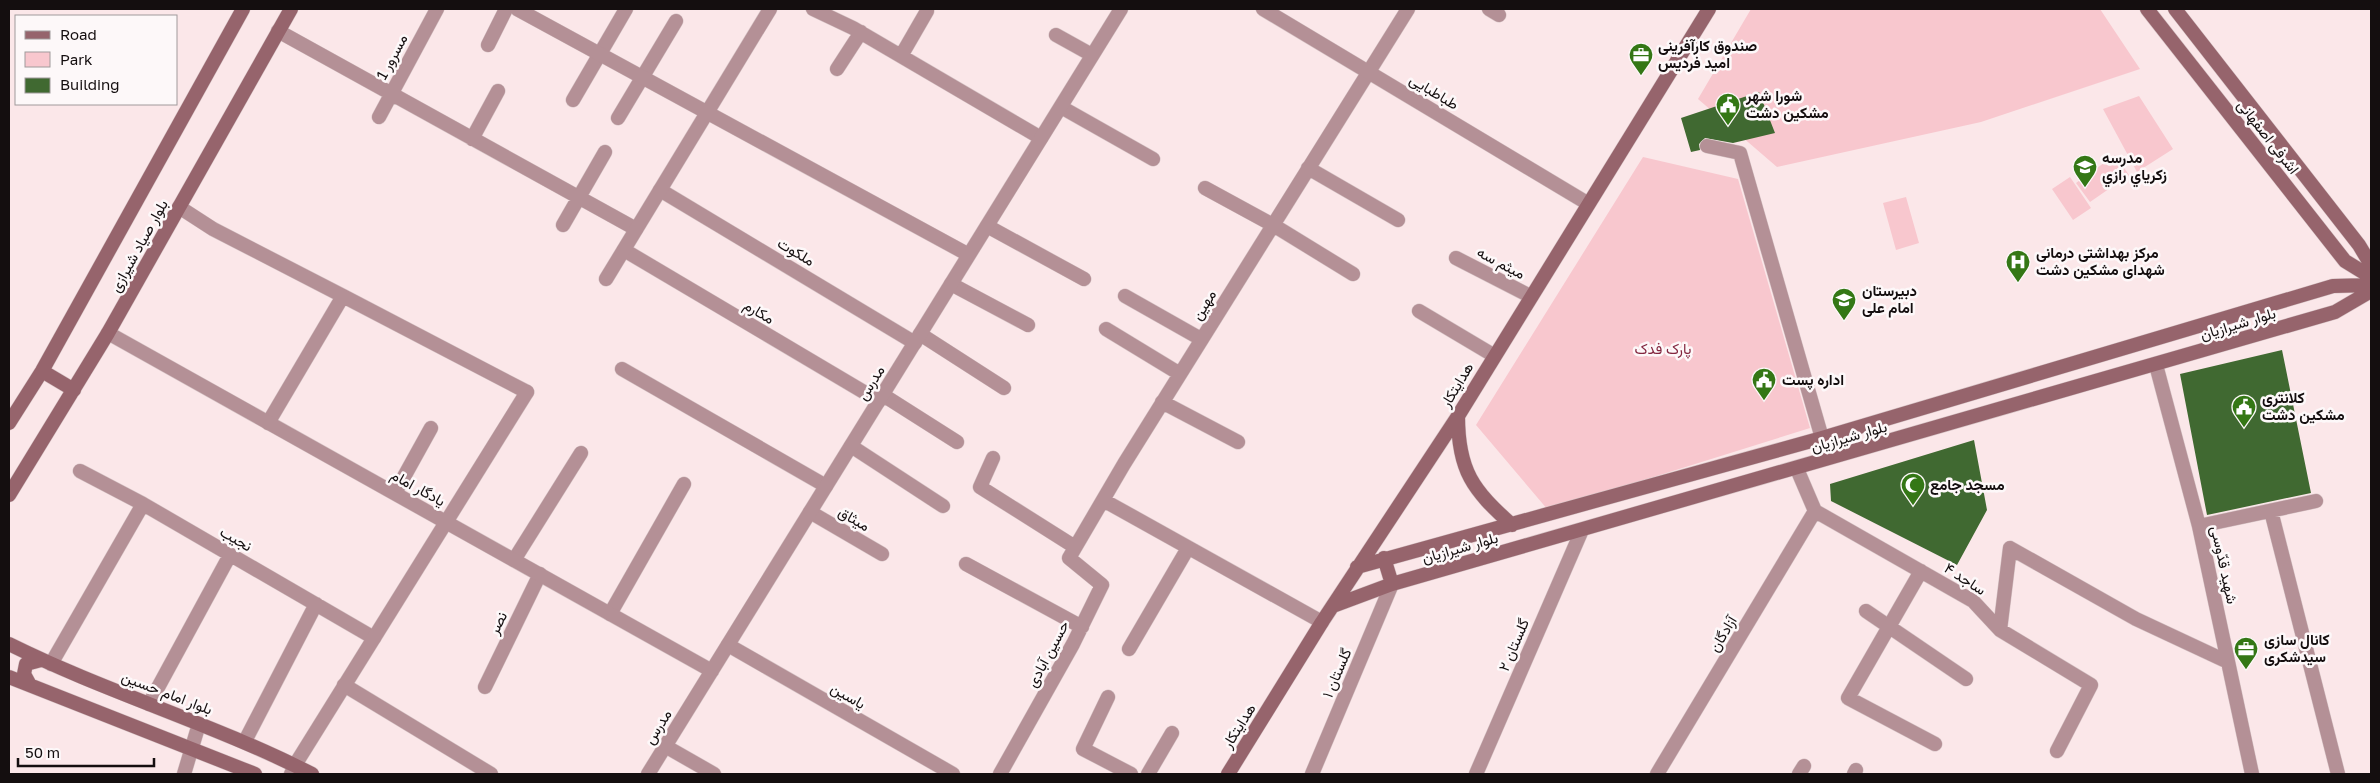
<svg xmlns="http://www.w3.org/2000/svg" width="2380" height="783" viewBox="0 0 2380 783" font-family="'Golos Text',Vazirmatn,sans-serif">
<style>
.green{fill:#f8c7ce}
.building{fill:#406931}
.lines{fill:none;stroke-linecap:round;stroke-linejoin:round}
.minor-casing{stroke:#d6c4c6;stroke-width:15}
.tertiary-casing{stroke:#d6c4c6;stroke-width:15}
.secondary-casing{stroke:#d6c4c6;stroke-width:15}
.minor{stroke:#b49096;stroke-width:14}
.tertiary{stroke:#b49096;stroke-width:14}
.secondary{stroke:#96646c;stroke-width:14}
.labels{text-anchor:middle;stroke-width:5;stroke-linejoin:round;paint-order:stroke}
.poi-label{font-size:15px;font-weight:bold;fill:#140e0f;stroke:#fdf8f9;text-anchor:start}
.street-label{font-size:15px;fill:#140e0f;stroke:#fdf8f9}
.park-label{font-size:15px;fill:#83263f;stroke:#fdf8f9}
</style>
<rect width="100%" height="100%" fill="#fbe7e9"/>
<path class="green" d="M1751,9H2100L2140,69L1981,122L1777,167L1698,99Z
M2139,96L2173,149L2137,172L2103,109Z
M2115,155L2129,175L2090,202L2076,183Z
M1643,157L1738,179L1810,428L1548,510L1476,425Z
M2070,177L2091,208L2073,220L2052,189Z
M1906,197L1919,243L1896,250L1883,203Z"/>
<path class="building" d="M1759,92L1775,133L1733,143L1705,138L1699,144L1700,150L1691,152L1681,118Z
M2282,350L2311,493L2207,515L2180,374Z
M1974,440L1987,510L1957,565L1831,501L1830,484Z"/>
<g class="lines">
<defs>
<path id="minor" d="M813,9L853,28L1041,138
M1489,9L1499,15
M278,31L636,229
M1056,35L1092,55
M488,45L506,9
M901,56L927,11
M837,69L861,32
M573,100L626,9
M1061,107L1153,159
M379,117L437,9
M618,118L676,21
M472,139L498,91
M1707,146L1740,153L1822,438
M1308,168L1398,220
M1205,188L1273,225L1353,274
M660,190L915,343
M179,207L213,229L343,296
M563,225L605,152
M987,226L1084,279
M624,250L879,401
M1456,258L1530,296
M951,284L1028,325
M1125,296L1201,339
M1419,311L1493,355
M1106,329L1180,374
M920,334L1004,388
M2156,365L2199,526L2252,774
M622,369L826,486
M883,395L957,442
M1162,402L1238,442
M268,423L343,296L527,392
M851,446L943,506
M993,458L980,487L1075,547
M1797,469L1815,511L1973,601L2000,630L2091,685L2057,751
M80,471L143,504L374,638
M395,493L431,428
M1103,500L1322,622
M2271,511L2338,774
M810,512L882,554
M2199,526L2316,501
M514,560L581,453
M966,564L1082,627
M1921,571L1848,698L1935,744
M1866,611L1966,679
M610,614L684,484
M2000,630L2010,548L2136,619L2228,662
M728,645L953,774
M1129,649L1188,548
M51,664L143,504
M344,685L491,774
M485,687L540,574
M1108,697L1083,749L1131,774
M149,704L230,555
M245,741L316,604
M665,746L714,774
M1000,774L1073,644L1102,585L1069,558L1124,464L1408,9
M1148,774L1172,733
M1312,774L1392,584
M1476,774L1582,530
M1657,774L1815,511
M1799,774L1804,766
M1854,774L1856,770"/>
<path id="tertiary" d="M517,9L969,255
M1263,9L1587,203
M606,279L770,9
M108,333L712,671
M184,774L199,724
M291,774L295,765L527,392
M648,774L1121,9"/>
<path id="secondary" d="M2147,9L2345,261L2371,277
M2175,9L2359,245L2371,265
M42,371L74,390
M1458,416C1458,471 1473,490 1512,525
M9,423L42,371L243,9
M9,495L108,333L291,9
M1384,558L1392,584
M1357,567L1822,438L2333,286L2371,285
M1333,606L1392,584L2335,312L2371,291
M9,644C108,693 214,724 312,774
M9,677L255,774
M30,685L24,674L26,664L41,660
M1228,774L1322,622L1458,416L1709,9"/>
</defs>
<use href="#minor" class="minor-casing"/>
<use href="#tertiary" class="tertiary-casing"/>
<use href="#secondary" class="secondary-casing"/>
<use href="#minor" class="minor"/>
<use href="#tertiary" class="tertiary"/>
<use href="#secondary" class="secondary"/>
</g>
<defs>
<symbol id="office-pin" viewBox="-11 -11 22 30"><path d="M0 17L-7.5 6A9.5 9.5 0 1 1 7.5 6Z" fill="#347715" stroke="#fdf8f9"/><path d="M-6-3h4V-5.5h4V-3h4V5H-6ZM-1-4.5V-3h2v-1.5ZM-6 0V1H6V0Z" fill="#fff"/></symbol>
<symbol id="civic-pin" viewBox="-11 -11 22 30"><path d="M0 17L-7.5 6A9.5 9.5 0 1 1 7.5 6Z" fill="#347715" stroke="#fdf8f9"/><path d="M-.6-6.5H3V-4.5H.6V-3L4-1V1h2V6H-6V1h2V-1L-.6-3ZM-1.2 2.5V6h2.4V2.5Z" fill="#fff"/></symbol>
<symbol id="school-pin" viewBox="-11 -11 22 30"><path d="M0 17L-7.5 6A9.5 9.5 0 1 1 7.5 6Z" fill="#347715" stroke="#fdf8f9"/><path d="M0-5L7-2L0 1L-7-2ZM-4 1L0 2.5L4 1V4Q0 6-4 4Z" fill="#fff"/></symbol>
<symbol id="hospital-pin" viewBox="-11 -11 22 30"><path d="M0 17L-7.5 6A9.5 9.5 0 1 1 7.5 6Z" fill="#347715" stroke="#fdf8f9"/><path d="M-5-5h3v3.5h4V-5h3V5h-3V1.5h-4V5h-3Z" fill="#fff"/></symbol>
<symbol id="mosque-pin" viewBox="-11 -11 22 30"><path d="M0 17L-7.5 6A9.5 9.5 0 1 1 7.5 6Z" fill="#347715" stroke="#fdf8f9"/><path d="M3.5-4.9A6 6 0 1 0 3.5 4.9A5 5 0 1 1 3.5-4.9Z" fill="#fff"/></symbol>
</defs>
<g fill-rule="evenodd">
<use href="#office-pin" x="1627" y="41" width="28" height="38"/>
<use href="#civic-pin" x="1714" y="91" width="28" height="38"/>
<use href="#school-pin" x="2071" y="153" width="28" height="38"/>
<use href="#hospital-pin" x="2004" y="248" width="28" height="38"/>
<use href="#school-pin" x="1830" y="286" width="28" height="38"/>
<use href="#civic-pin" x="1750" y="366" width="28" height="38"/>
<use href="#civic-pin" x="2230" y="393" width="28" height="38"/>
<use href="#mosque-pin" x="1899" y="471" width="28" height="38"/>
<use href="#office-pin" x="2232" y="635" width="28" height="38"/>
</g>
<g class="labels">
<g class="poi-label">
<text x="1658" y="51">صندوق کارآفرینی<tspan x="1658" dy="17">امید فردیس</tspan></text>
<text x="1746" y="101">شورا شهر<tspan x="1746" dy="17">مشکین دشت</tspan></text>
<text x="2102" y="163">مدرسه<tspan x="2102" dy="17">زكرياي رازي</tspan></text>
<text x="2036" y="258">مرکز بهداشتی درمانی<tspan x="2036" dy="17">شهدای مشکین دشت</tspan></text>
<text x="1862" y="296">دبیرستان<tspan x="1862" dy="17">امام علی</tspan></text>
<text x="1782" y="385">اداره پست</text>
<text x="2262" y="403">کلانتری<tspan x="2262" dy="17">مشکین دشت</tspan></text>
<text x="1930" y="490">مسجد جامع</text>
<text x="2264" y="645">کانال سازی<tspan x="2264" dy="17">سیدشکری</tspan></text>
</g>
<g class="street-label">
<text transform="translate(392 57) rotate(-62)" y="5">مسرور 1</text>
<text transform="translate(1434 92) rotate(31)" y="5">طباطبایی</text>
<text transform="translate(2268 137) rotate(52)" y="5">اشرفی اصفهانی</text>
<text transform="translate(139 246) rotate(-61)" y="5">بلوار صیاد شیرازی</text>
<text transform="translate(796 252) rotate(31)" y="5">ملکوت</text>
<text transform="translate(1501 263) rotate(28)" y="5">میثم سه</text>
<text transform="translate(1204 305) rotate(-58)" y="5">مهین</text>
<text transform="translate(759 312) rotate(31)" y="5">مکارم</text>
<text transform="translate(2238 324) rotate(-17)" y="5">بلوار شیرازیان</text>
<text transform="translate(871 383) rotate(-58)" y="5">مدرس</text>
<text transform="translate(1457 385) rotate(-59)" y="5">هدایتکار</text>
<text transform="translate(1849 437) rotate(-16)" y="5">بلوار شیرازیان</text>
<text transform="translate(418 488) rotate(29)" y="5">یادگار امام</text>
<text transform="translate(854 519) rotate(30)" y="5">میثاق</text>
<text transform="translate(236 539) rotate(30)" y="5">نجیب</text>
<text transform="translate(1460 548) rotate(-16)" y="5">بلوار شیرازیان</text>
<text transform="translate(2224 565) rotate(78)" y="5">شهید قدّوسی</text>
<text transform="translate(1965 579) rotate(33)" y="5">ساجد ۴</text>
<text transform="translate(498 623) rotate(-64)" y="5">نصر</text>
<text transform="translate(1723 634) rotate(-59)" y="5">آزادگان</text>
<text transform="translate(1514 645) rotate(-67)" y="5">گلستان ۲</text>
<text transform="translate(1048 654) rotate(-62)" y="5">حسین آبادی</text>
<text transform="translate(1337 673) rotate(-67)" y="5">گلستان ۱</text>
<text transform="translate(167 693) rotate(21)" y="5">بلوار امام حسین</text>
<text transform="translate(848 696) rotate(30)" y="5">یاسین</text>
<text transform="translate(1239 726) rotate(-58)" y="5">هدایتکار</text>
<text transform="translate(658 727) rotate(-58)" y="5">مدرس</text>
</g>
<g class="park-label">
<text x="1663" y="354">پارک فدک</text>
</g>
</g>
<rect width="2380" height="783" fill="none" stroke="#140e0f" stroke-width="20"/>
<rect x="15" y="15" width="162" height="90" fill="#fdf8f9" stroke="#a09a9b"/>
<rect x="25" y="31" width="25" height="8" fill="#96646c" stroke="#a09a9b"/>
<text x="60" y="40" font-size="15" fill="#140e0f">Road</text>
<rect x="25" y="52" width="25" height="15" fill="#f8c7ce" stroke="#a09a9b"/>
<text x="60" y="65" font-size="15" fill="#140e0f">Park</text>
<rect x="25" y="78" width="25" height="15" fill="#406931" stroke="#a09a9b"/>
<text x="60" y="90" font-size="15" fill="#140e0f">Building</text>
<path d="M18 758v8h136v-8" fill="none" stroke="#140e0f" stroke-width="2.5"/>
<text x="25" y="758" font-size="15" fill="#140e0f" stroke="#fdf8f9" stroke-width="4" paint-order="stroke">50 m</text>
</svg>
